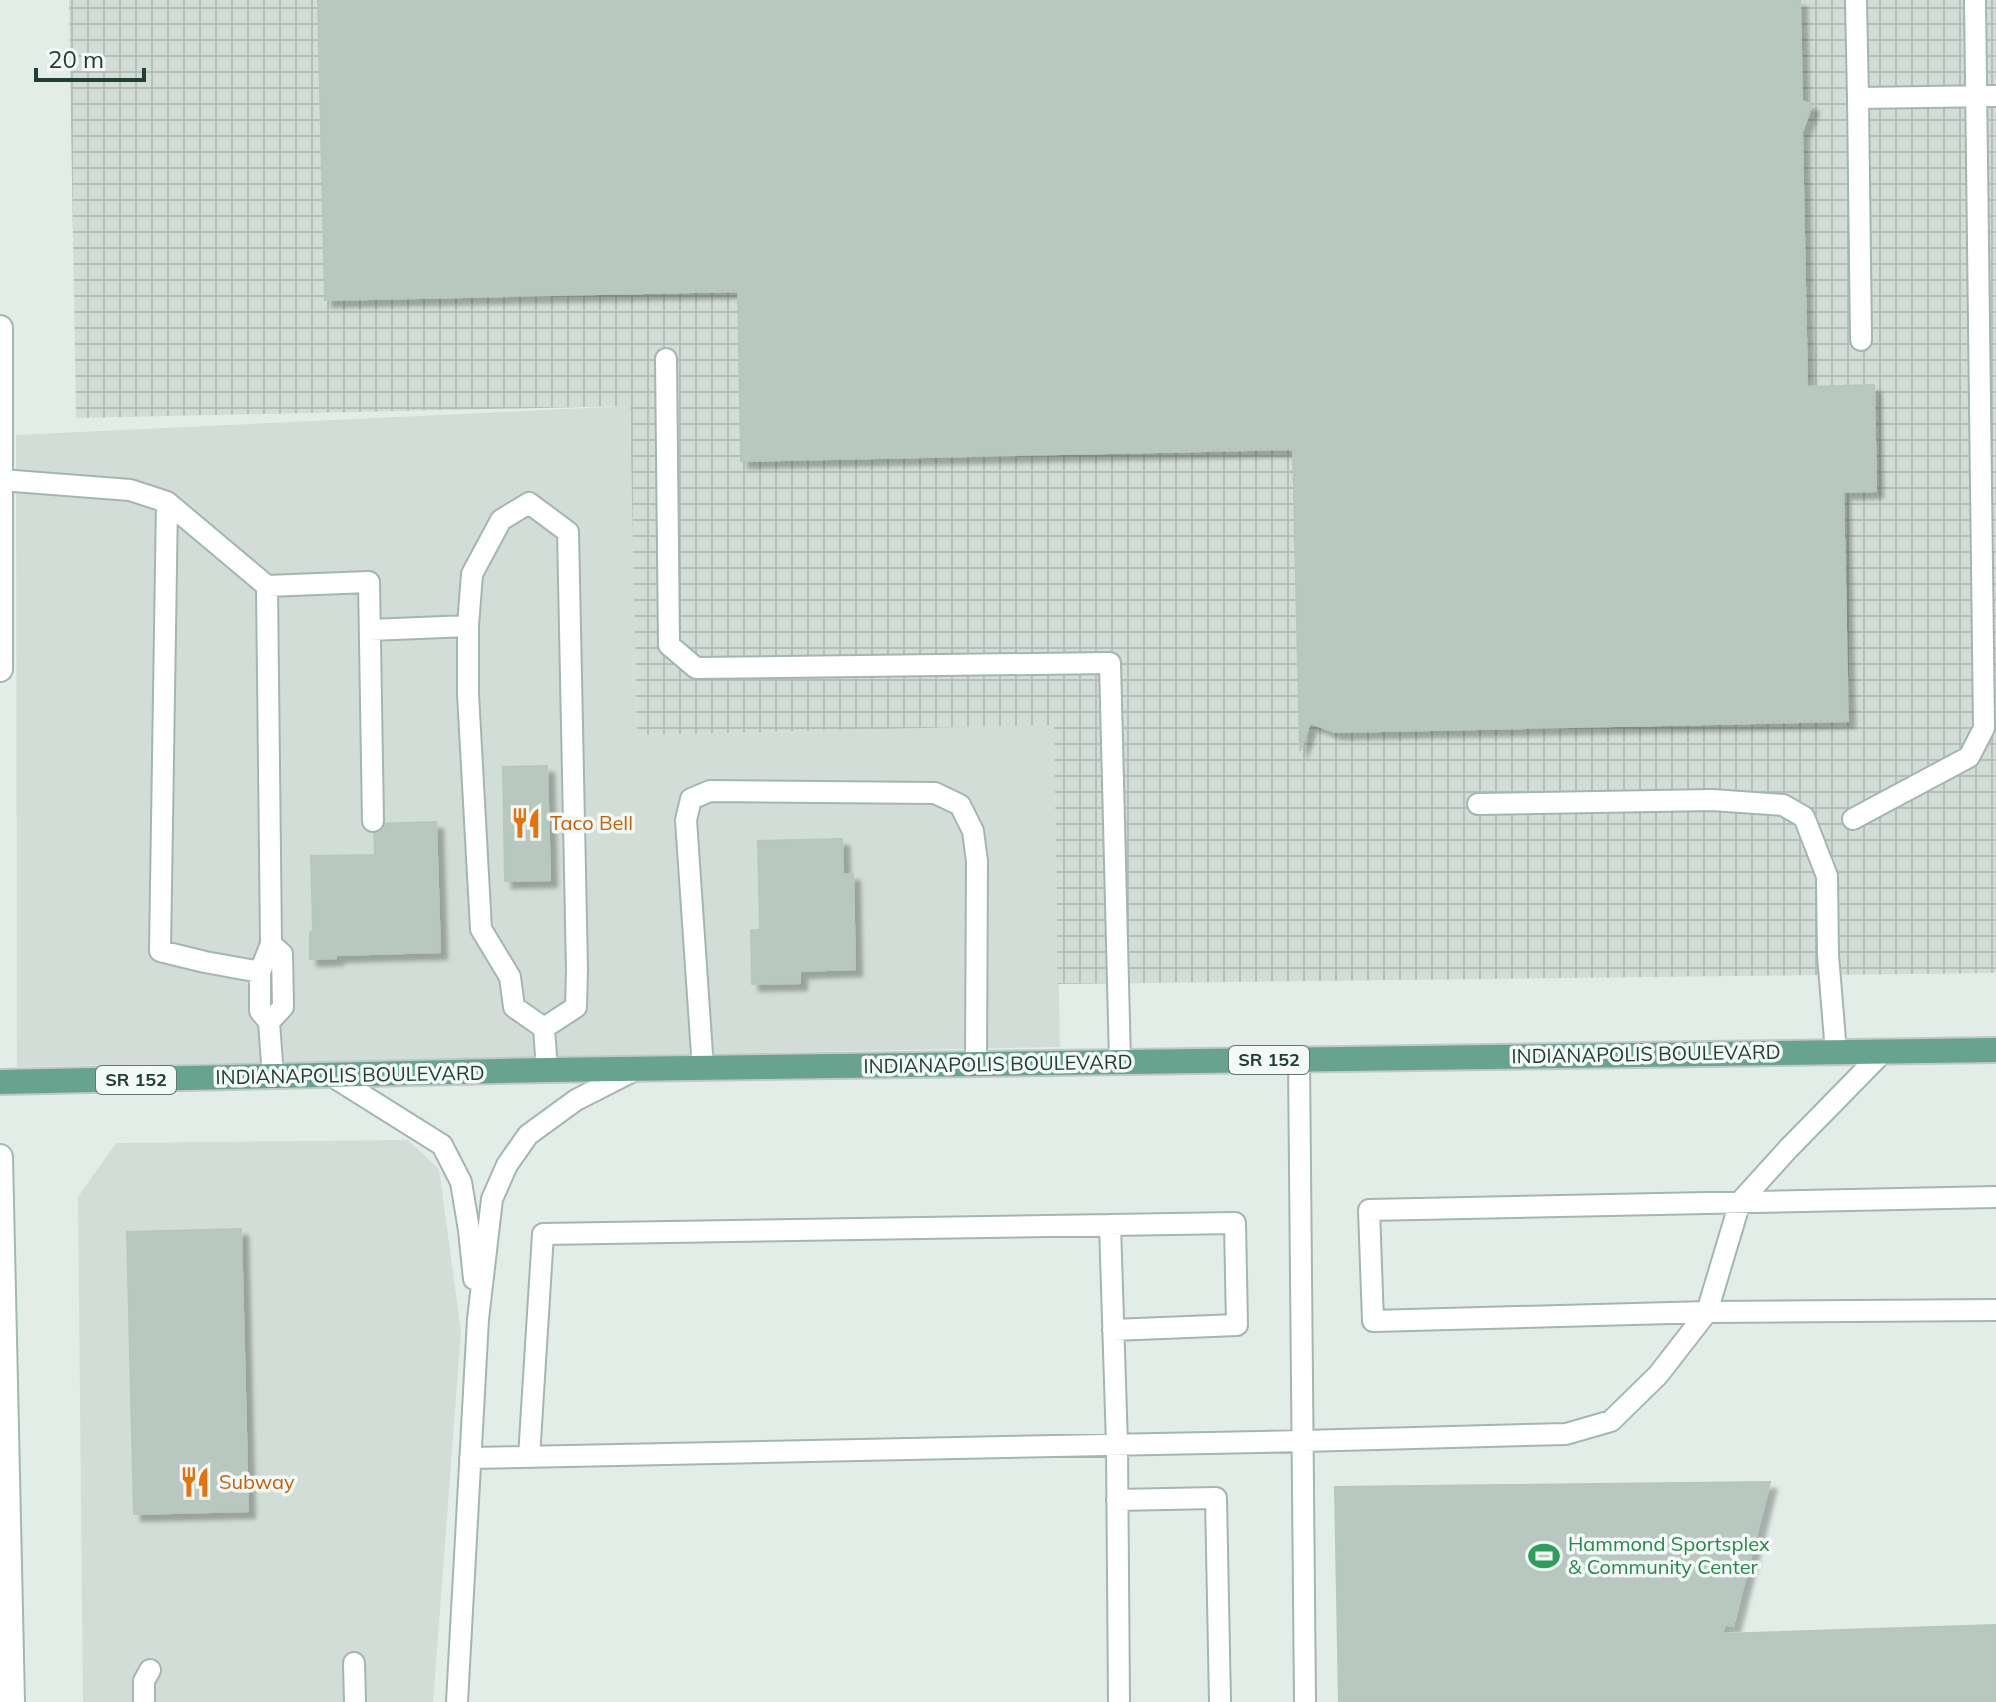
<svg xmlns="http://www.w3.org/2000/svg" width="1996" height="1702" viewBox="0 0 1996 1702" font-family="Mulish,sans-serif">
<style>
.built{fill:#d1ddd6}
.industrial{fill:url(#industrial-grid)}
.building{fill:#b8c8c0;stroke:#b5c7be;stroke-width:2;filter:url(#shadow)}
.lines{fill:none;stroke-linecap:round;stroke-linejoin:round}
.service-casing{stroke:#a5b5af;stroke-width:24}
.secondary-casing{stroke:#a1b9af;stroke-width:28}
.primary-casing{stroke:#c1c9c6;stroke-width:28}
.service{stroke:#fff;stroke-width:20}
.secondary{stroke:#fff;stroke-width:24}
.primary{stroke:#67a38f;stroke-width:24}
.labels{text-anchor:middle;stroke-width:7;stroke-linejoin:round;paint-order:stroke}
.shield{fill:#f3f9f6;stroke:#61766f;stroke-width:2}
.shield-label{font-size:18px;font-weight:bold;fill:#223e35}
.food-label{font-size:20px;fill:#c56008;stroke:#f3f9f6;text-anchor:start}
.street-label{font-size:20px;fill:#223e35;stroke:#f3f9f6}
.leisure-label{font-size:20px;fill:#27864d;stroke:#f3f9f6;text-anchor:start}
</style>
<defs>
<pattern id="industrial-grid" width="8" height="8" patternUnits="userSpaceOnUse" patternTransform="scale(2)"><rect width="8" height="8" fill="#d1ddd6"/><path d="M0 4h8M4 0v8" fill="none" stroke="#b3bfb8"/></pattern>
<filter id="shadow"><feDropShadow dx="7" dy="7" stdDeviation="2" flood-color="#0004"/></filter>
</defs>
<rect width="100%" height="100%" fill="#e3ede8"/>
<path class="built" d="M630,406L637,735L1054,725L1060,1047L17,1067L16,435Z
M408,1140L439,1169L461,1332L433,1702H83L78,1197L116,1143Z"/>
<path class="industrial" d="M69,0H1996V973L1058,984L1054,725L637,735L630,406L76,418Z"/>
<path class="building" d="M318,0H1800L1802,101L1812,105L1802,132L1807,387L1874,385L1876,491L1843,492L1848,721L1335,732L1310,723L1300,751L1293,449L741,461L738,291L325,300Z
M547,766L550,880L505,881L503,767Z
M436,822L440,952L336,955V958L310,959V932L313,931L311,856L375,855L374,824Z
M842,839L843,874H853L855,969L800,971V983L752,984L751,930H760L758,841Z
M241,1229L248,1511L134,1514L127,1232Z
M1770,1482L1733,1626L1725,1624L1722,1634L1996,1625V1702H1339L1335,1487Z"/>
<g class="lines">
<defs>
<path id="service" d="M1856,0L1858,98L1996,96
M1858,98L1861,340
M666,359L669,645L696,668L1110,663L1120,1062
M1,480L130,490L167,502L267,586L271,944L260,972V1011L269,1022L273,1077
M167,502L160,951L205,962L260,972
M529,503L568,532L577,969L576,1007L544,1028L514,1007L510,977L481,929L468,694V626L472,574L501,520Z
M267,586L369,582L373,821
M370,630L468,626
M1478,804L1712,800L1783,805L1804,817L1827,876L1828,955L1836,1052
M1853,819L1969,757L1984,728L1975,0
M269,1022L283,1007L282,954L271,944
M544,1028L547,1070
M1299,1060L1305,1702
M703,1069L686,820L691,799L710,791L935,793L960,805L973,831L977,861L976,1064
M332,1076L442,1145L461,1182L469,1230L474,1279
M1996,1197L1369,1210L1373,1321L1707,1312L1996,1310
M1110,1225L1117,1445L1119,1702
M529,1457L543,1234L1235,1223L1237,1325L1113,1330
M470,1458L1303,1441L1566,1434L1611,1421L1658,1375L1707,1312L1740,1202L1788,1149L1884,1051
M1117,1500L1216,1498L1220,1702
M354,1663L355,1702
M144,1702V1681L150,1670
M457,1702L478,1319L492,1199L507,1165L528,1135L576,1100L635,1070"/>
<path id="secondary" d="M0,328V669
M0,1157L12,1702"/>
<path id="primary" d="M0,1082L547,1070L1996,1050"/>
</defs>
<use href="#service" class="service-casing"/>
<use href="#secondary" class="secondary-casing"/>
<use href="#primary" class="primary-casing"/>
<use href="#service" class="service"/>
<use href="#secondary" class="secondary"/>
<use href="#primary" class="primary"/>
</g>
<defs>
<symbol id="restaurant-bare" viewBox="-9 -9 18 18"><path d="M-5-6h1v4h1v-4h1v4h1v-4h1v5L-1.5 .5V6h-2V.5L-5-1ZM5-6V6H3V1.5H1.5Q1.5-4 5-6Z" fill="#e8710a" stroke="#f3f9f6" stroke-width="2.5" paint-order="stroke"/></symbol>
<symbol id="stadium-bare" viewBox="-9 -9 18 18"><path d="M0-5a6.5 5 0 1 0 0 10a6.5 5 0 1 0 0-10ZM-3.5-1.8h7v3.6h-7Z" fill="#2e9e5b" stroke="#f3f9f6" stroke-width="2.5" paint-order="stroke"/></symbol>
</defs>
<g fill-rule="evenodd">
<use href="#restaurant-bare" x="504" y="801" width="44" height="44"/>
<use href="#restaurant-bare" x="173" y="1460" width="44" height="44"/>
<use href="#stadium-bare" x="1522" y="1534" width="44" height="44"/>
</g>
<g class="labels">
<g class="shield">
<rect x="1229" y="1046" width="80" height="28" rx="6"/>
<rect x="96" y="1066" width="80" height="28" rx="6"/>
</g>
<g class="shield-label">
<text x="1269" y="1066">SR 152</text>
<text x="136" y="1086">SR 152</text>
</g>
<g class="food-label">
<text x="550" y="830">Taco Bell</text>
<text x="219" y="1489">Subway</text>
</g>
<g class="street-label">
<text transform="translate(1646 1054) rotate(-1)" y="7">INDIANAPOLIS BOULEVARD</text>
<text transform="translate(998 1064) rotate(-1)" y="7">INDIANAPOLIS BOULEVARD</text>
<text transform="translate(350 1075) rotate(-1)" y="7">INDIANAPOLIS BOULEVARD</text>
</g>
<g class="leisure-label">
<text x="1568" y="1551">Hammond Sportsplex<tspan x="1568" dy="23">&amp; Community Center</tspan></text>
</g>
</g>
<path d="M36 68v12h108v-12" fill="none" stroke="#223e35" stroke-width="4"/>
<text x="48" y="68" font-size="24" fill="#223e35" stroke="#f3f9f6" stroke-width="6" paint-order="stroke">20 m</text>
</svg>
